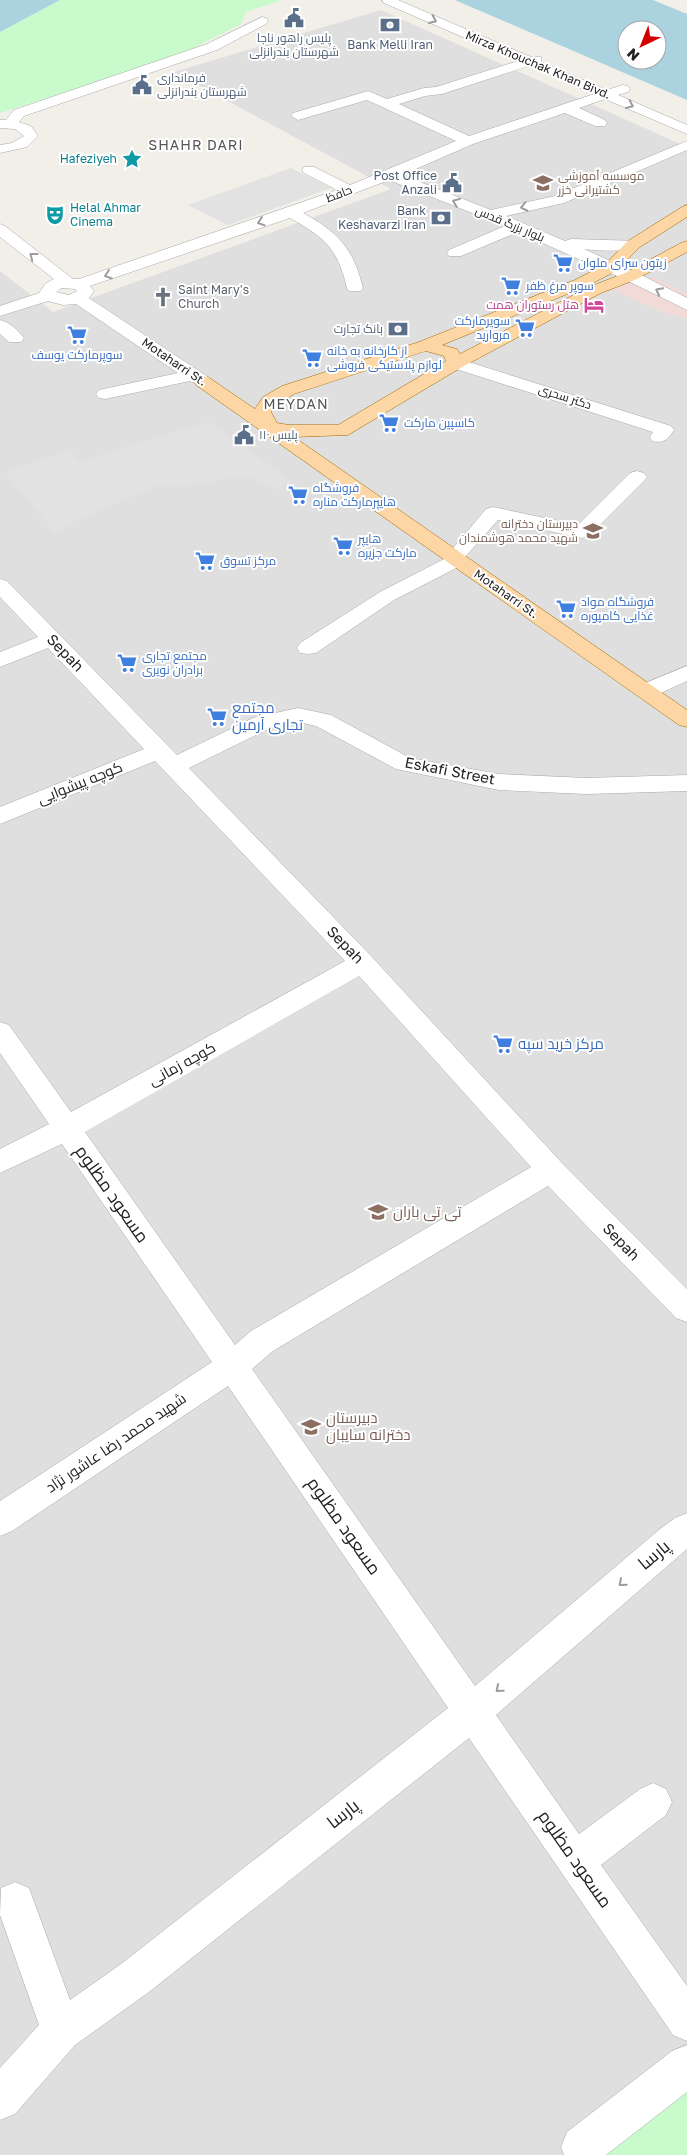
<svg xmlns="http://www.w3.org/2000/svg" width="687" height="2155" viewBox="0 0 687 2155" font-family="'Golos Text',Cairo,sans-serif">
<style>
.residential{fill:#e0dfdf}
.commercial{fill:#f2dad9}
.park{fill:#c8facc}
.parking{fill:#e2e2e2}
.water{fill:#aad3df;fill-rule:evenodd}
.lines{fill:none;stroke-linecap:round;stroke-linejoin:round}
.minor-casing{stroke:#a9a9a9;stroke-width:1}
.major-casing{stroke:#a06b00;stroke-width:1}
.minor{fill:#fff;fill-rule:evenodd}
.major{fill:#fcd6a4;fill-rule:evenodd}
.oneway{stroke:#9c9c9c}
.labels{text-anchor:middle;stroke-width:4;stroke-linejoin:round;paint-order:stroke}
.far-service-label{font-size:12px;fill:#4e5e75;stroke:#fff;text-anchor:end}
.far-street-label{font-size:12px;fill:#222;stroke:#fff}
.far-culture-label{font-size:12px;fill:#0d838f;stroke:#fff;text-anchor:end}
.far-education-label{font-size:12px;fill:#785e54;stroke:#fff;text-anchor:start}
.far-shop-label{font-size:12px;fill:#366cbe;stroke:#fff;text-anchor:start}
.far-worship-label{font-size:12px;fill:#5b616d;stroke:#fff;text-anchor:start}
.far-hotel-label{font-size:12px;fill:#b23c85;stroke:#fff;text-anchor:end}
.far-neighbourhood-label{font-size:14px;letter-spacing:1px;fill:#555;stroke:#fff}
.street-label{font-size:15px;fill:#222;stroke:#fff}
.shop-label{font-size:15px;fill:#366cbe;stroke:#fff;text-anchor:start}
.education-label{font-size:15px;fill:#785e54;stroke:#fff;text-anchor:start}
.near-street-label{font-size:18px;fill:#222;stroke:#fff}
</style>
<rect width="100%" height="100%" fill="#f2efe9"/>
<path class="residential" d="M381,10L687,147V2155H0V271L53,312L391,189L174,72Z"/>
<path class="commercial" d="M654,277L687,293V319L660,311L609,288Z"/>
<path class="park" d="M60,0H282L246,12L241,24L176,57L0,113V32Z
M687,2072V2155H606Z"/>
<path class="parking" d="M291,168L331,188L228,225L188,205Z
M208,422L292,482L276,489L252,478L233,477L199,484L156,486L80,519L55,533L5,472L71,450L77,462Z"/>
<path class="water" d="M0,0H60L0,32Z
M455,0H653L687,14V100ZM627,30H657V60H627Z"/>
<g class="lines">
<defs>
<path id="minor" d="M382,0H398L531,57H541V62L607,90L623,85L628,86L630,89L628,92L618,95L687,125V134L605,99L579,108L605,120L607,123L605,126H595L565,113L473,144L402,175L491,210L555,196L687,141V150L564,203L506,216L565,241L571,239L640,241L642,244L640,247C622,252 602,251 584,249L637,273L687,298V310L626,280L518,232L461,256H449L447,253L449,250L505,226L389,180L303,213C339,233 353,248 363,288L361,291H349L347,288C337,247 325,238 290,218L90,286L94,291L89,298L208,377L211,381L208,385L202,386L190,381L105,399L99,398L96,394L99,390L178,373L76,304L63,305L48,301L0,316V306L39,293L46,283L54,279L0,237V224L5,226L73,279H79L337,190L304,173L302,170L304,167H314L350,185L456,141L367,100L298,120L291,116L293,113L368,91L387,99L424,88L436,87L518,61L384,3ZM529,66L594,94L469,136L399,104L425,96L442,94ZM61,288L75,289L77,291L69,295L56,292Z
M262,17L266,18L268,21L266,24L217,50L24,116L19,122L31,126L38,136L27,147L0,153V145L12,143L24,136L15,129L0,128V120H6L14,110L207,44Z
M0,320C9,322 18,330 24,338L21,342H9L0,334Z
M456,358L671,426L674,430C668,439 664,444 652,441L650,437L653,432L450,367L447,363L450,359Z
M637,471L644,473L647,477L644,481L589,536L582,538L498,520L465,557L467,560L464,564L394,600L316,653L308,654L300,653L297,648L300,643L380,592L444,559L486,509L493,507L578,525L630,473Z
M0,579L7,581L177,755L253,718L298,708L331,715L410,758L499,774L586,778L687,775V791L586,794L499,790L396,769L316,726L298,722L268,729L189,768L371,956L561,1162L687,1289V1322L676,1318L548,1186L273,1351L252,1369L475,1686L660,1529L675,1518L687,1513V1549L496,1715L579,1834L640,1789L653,1783L666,1789L672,1802L666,1815L601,1865L687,1986V2041L673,2035L469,1738L149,1992L75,2045L15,2114L0,2120V2068L39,2025L0,1915L1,1888L15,1882L29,1888L70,2000L121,1964L448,1708L228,1386L12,1531L0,1536V1501L212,1362L62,1144L0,1173V1149L49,1124L0,1053V1022L9,1025L71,1112L345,961L155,761L0,824V807L144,749L48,648L0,667V652L38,637L0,597ZM359,976L531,1167L251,1331L235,1345L85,1132Z
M687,666V681L654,696L646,698L638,696L635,691L638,686Z
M687,2045V2092L606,2155H564L561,2147L567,2132L672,2051Z"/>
<path id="major" d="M687,205V217L640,247L616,271L587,286L442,345L457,349L460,354L589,287L625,273L681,243L687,241V252L637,279L601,293L462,367L348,435L294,437L687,710V727L679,725L196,385L193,381L196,377L202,376L208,377L255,409L263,397L282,386L419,342L575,280L604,265L628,241L682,207ZM426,351L444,356L446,361L338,425H289L277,423L271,412L276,405L294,394Z"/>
</defs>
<use href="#minor" class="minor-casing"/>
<use href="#major" class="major-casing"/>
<use href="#minor" class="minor"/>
<use href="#major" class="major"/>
</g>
<defs><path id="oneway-chevron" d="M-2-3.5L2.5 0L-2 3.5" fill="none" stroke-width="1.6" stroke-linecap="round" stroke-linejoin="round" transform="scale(1.25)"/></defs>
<g class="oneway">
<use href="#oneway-chevron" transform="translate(433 20) rotate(24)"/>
<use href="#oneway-chevron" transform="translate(630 105) rotate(24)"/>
<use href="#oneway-chevron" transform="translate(456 202) rotate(-158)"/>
<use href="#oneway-chevron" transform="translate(524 207) rotate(168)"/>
<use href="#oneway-chevron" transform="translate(261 222) rotate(161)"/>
<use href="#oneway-chevron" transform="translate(33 256) rotate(-142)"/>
<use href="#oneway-chevron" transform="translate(108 275) rotate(161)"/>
<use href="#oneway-chevron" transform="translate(659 291) rotate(-153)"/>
<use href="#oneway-chevron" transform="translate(622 1583) rotate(139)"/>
<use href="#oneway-chevron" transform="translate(499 1689) rotate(139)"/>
</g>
<defs>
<symbol id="civic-bare" viewBox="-9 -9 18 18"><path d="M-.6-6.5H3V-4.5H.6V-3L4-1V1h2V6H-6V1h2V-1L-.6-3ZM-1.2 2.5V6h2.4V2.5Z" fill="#5c6f8a" stroke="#fff" stroke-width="2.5" paint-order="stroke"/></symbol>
<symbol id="bank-bare" viewBox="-9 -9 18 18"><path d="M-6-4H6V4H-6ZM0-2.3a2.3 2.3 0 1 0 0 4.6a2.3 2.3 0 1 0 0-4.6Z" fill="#5c6f8a" stroke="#fff" stroke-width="2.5" paint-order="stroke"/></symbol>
<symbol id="sight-bare" viewBox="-9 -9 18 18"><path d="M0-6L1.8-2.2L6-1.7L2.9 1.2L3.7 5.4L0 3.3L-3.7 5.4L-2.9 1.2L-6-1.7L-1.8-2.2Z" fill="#0f9aa8" stroke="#fff" stroke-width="2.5" paint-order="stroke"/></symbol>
<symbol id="university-bare" viewBox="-9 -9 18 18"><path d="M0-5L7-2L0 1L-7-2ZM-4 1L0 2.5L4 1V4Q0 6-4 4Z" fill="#8d6e63" stroke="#fff" stroke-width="2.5" paint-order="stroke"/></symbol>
<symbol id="theatre-bare" viewBox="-9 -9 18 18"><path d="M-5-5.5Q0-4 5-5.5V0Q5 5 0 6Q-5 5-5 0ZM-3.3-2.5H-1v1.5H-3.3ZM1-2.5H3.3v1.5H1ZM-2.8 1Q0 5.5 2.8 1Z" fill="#0f9aa8" stroke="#fff" stroke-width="2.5" paint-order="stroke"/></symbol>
<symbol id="supermarket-bare" viewBox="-9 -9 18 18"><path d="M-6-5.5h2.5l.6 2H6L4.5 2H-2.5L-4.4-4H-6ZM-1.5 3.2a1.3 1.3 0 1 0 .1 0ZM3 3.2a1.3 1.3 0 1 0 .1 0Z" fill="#3f7fe0" stroke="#fff" stroke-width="2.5" paint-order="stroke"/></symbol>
<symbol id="church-bare" viewBox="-9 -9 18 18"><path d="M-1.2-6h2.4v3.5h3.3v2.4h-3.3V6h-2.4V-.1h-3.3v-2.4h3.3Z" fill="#6b7280" stroke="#fff" stroke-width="2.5" paint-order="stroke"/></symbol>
<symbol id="hotel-bare" viewBox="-9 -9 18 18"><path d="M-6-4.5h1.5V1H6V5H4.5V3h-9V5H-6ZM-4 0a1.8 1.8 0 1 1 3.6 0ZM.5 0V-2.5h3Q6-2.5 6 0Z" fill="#d1479c" stroke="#fff" stroke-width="2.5" paint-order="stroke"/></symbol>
<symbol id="school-bare" viewBox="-9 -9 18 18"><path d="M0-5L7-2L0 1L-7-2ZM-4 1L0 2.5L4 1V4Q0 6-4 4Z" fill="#8d6e63" stroke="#fff" stroke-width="2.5" paint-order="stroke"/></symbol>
</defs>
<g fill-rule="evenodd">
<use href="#civic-bare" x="280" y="4" width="28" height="28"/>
<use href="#bank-bare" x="376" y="11" width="28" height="28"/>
<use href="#civic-bare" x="128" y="71" width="28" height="28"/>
<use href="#sight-bare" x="118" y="145" width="28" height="28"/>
<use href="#civic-bare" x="438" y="169" width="28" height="28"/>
<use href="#university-bare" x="529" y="169" width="28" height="28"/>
<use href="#theatre-bare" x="41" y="201" width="28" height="28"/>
<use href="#bank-bare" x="427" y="204" width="28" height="28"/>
<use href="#supermarket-bare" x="549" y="249" width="28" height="28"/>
<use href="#supermarket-bare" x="497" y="272" width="28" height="28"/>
<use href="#church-bare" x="149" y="283" width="28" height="28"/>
<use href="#hotel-bare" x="580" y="291" width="28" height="28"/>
<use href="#supermarket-bare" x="511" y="314" width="28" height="28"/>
<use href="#bank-bare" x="384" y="315" width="28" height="28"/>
<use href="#supermarket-bare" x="63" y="321" width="28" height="28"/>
<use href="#supermarket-bare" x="298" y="344" width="28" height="28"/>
<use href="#supermarket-bare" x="375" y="409" width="28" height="28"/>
<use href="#civic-bare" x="230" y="421" width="28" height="28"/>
<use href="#supermarket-bare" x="284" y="481" width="28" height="28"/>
<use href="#school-bare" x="579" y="517" width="28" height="28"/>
<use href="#supermarket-bare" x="329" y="532" width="28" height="28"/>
<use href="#supermarket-bare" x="191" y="547" width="28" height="28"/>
<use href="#supermarket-bare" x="552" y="595" width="28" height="28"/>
<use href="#supermarket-bare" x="113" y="649" width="28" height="28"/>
<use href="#supermarket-bare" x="203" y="703" width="28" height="28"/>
<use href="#supermarket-bare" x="489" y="1030" width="28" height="28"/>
<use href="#school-bare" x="364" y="1198" width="28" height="28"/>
<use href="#school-bare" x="297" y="1413" width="28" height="28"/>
</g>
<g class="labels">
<g class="far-service-label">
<text x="294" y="42" text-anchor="middle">پلیس راهور ناجا<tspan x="294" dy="14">شهرستان بندرانزلی</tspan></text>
<text x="390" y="49" text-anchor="middle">Bank Melli Iran</text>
<text x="157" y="82" text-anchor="start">فرمانداری<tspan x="157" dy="14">شهرستان بندرانزلی</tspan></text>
<text x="437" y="180">Post Office<tspan x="437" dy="14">Anzali</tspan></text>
<text x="426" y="215">Bank<tspan x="426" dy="14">Keshavarzi Iran</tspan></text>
<text x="383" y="333">بانک تجارت</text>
<text x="259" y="439" text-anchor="start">پلیس ۱۱۰</text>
</g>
<g class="far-street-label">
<text transform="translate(538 65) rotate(23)" y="4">Mirza Khouchak Khan Bivd.</text>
<text transform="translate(339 194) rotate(-21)" y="4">حافظ</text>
<text transform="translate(510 224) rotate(23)" y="4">بلوار بزرگ قدس</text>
<text transform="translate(174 362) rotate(34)" y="4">Motaharri St.</text>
<text transform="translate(565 397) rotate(18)" y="4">دکتر سحری</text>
<text transform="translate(506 594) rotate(35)" y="4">Motaharri St.</text>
</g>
<g class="far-culture-label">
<text x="117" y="163">Hafeziyeh</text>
<text x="70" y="212" text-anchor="start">Helal Ahmar<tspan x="70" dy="14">Cinema</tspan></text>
</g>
<g class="far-education-label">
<text x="558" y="180">موسسه آموزشی<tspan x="558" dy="14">کشتیرانی خزر</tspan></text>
<text x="578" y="528" text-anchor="end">دبیرستان دخترانه<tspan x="578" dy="14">شهید محمد هوشمندان</tspan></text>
</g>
<g class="far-shop-label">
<text x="578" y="267">زيتون سرای ملوان</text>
<text x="526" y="290">سوپر مرغ ظفر</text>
<text x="510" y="325" text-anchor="end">سوپرمارکت<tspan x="510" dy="14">مروارید</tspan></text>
<text x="327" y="355">از کارخانه به خانه<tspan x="327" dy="14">لوازم پلاستیکی فروشی</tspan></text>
<text x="77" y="359" text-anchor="middle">سوپرمارکت یوسف</text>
<text x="404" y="427">کاسپین مارکت</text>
<text x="313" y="492">فروشگاه<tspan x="313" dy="14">هایپرمارکت مناره</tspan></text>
<text x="358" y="543">هایپر<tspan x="358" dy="14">مارکت جزیره</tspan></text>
<text x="220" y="565">مرکز تسوق</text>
<text x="581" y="606">فروشگاه مواد<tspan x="581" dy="14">غذایی کامپوره</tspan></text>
<text x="142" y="660">مجتمع تجاری<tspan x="142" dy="14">برادران نویری</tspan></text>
</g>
<g class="far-worship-label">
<text x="178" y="294">Saint Mary's<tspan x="178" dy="14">Church</tspan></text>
</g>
<g class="far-hotel-label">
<text x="579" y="309">هتل رستوران همت</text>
</g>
<g class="far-neighbourhood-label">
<text x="196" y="150">SHAHR DARI</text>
<text x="296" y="409">MEYDAN</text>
</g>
<g class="street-label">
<text transform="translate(65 653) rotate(46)" y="5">Sepah</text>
<text transform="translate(450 771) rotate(11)" y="5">Eskafi Street</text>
<text transform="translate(80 783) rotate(-22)" y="5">کوچه پیشوایی</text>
<text transform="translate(345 945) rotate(46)" y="5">Sepah</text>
<text transform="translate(182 1064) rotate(-29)" y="5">کوچه زمانی</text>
<text transform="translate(621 1242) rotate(46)" y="5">Sepah</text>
<text transform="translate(116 1443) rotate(-34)" y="5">شهید محمد رضا عاشور نژاد</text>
</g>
<g class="shop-label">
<text x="232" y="713">مجتمع<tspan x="232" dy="17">تجاری آرمین</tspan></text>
<text x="518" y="1049">مرکز خرید سپه</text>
</g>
<g class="education-label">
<text x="393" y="1217">تی تی باران</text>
<text x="326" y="1423">دبیرستان<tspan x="326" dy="17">دخترانه سایبان</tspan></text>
</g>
<g class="near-street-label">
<text transform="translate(112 1194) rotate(55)" y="6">مسعود مظلوم</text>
<text transform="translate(344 1526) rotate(55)" y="6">مسعود مظلوم</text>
<text transform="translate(654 1555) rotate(-40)" y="6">پارسا</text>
<text transform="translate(343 1814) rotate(-38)" y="6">پارسا</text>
<text transform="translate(575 1859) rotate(55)" y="6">مسعود مظلوم</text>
</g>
</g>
<g transform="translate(642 45) rotate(223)"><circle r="24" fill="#ffffff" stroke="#a7a7a7"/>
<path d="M0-4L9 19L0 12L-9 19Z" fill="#d40000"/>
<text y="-8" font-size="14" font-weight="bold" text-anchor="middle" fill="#222222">N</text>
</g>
</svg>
